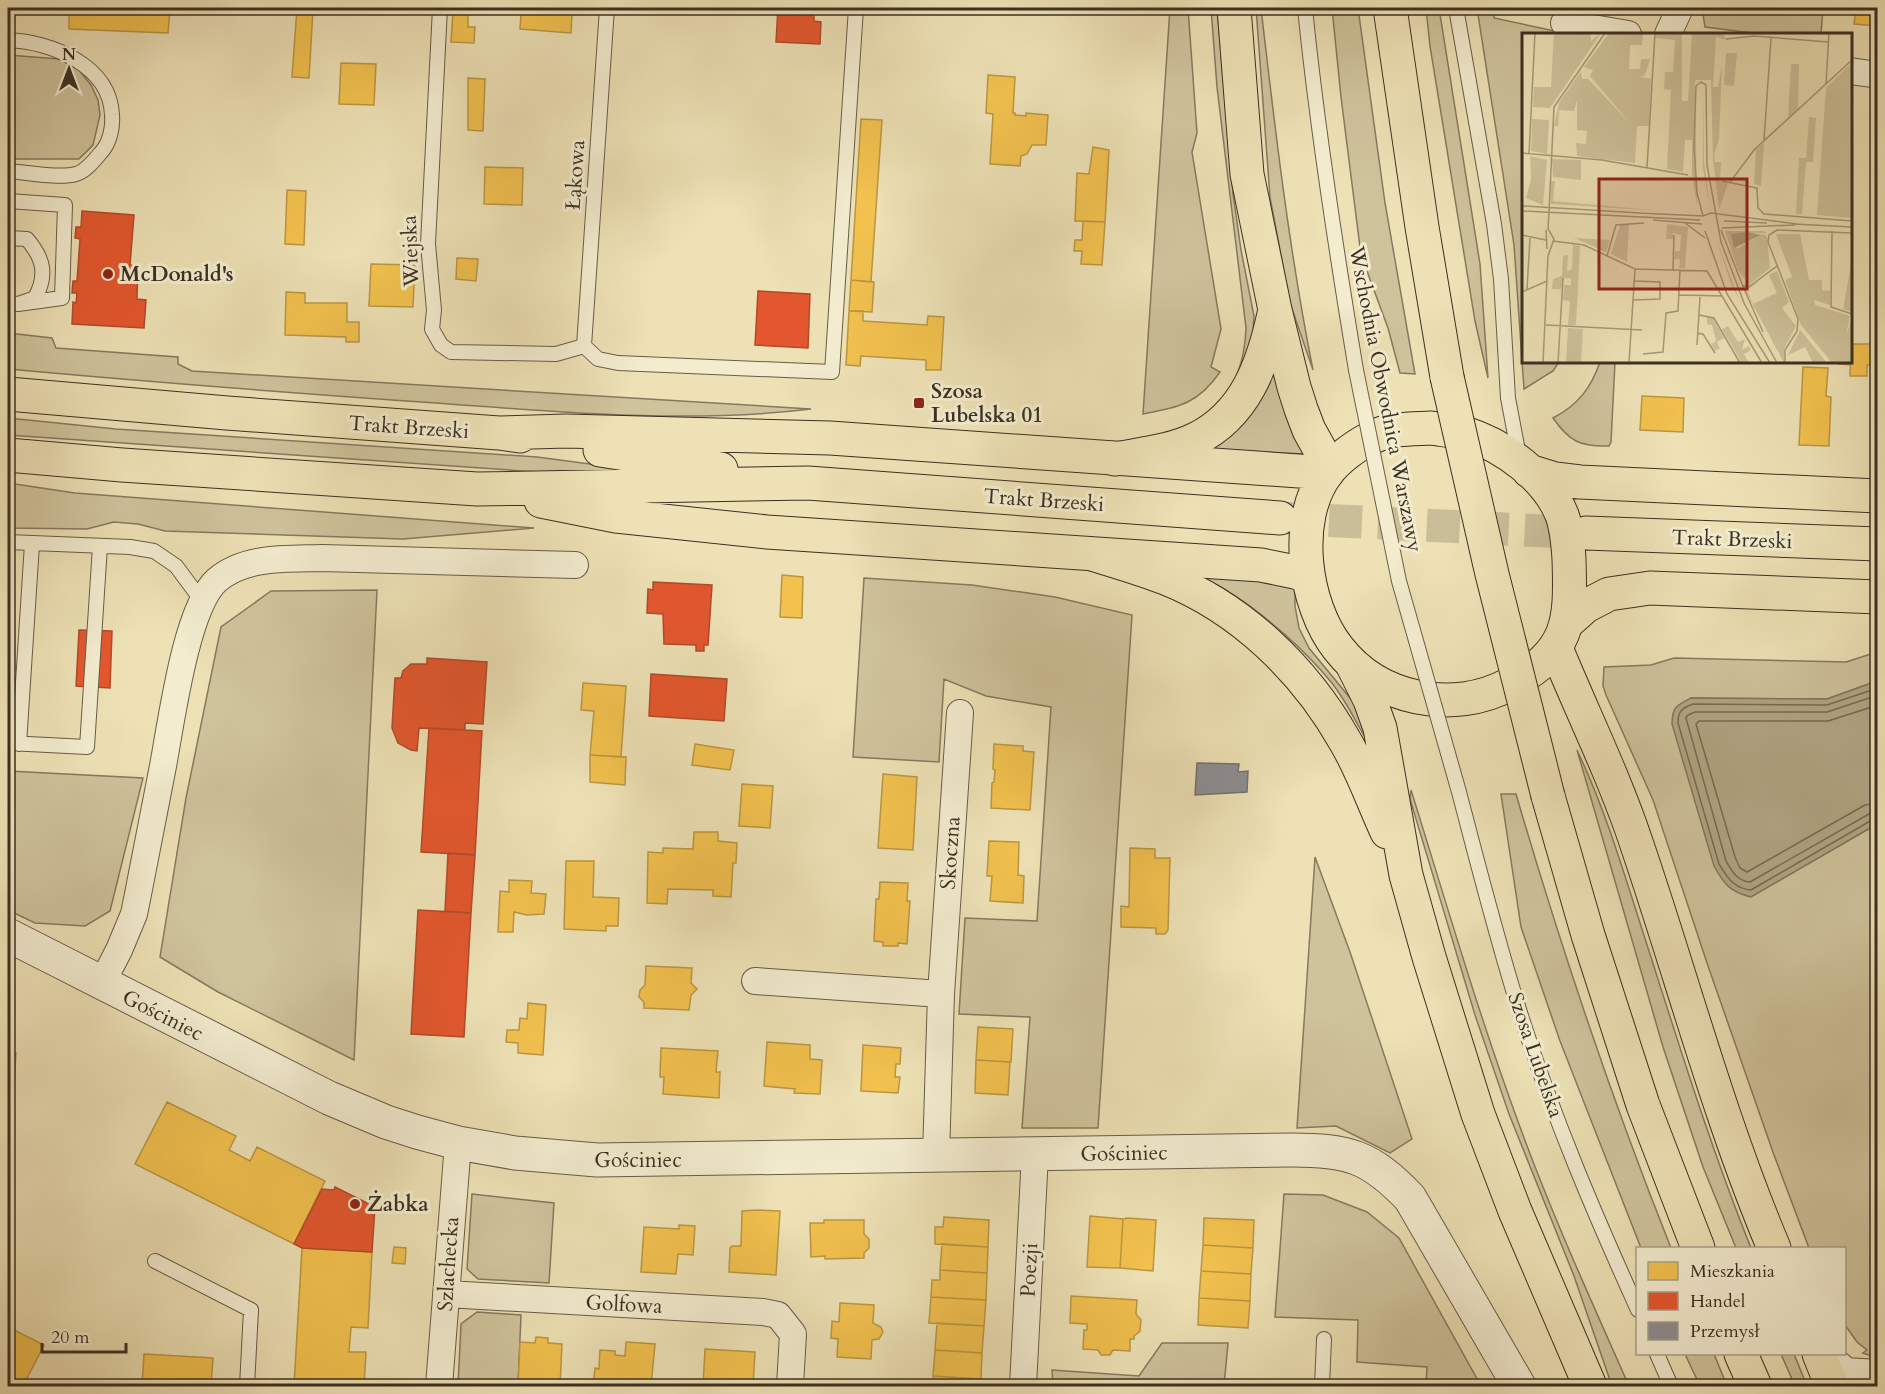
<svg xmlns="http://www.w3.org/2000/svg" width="1885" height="1394" viewBox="0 0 1885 1394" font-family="Cardo,serif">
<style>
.green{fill:#cfc39c;stroke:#857a5f;stroke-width:1.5}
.water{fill:#b0a583;stroke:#81765c;stroke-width:1.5}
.homes{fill:#f2c14e;stroke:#bb9641;stroke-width:1.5}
.shops{fill:#e4572e;stroke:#b14b2a;stroke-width:1.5}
.industry{fill:#8d8d92;stroke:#747170;stroke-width:1.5}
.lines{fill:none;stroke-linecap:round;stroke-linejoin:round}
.shore{stroke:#766a52;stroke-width:1.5}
.primary-tunnel{stroke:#c9be98;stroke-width:33;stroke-dasharray:33 16;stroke-linecap:butt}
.service-casing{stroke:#685c47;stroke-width:16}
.minor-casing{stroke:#685c47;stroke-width:28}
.tertiary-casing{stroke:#685c47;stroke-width:35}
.primary-casing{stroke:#3b3022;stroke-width:35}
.motorway-casing{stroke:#3b3022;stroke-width:35}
.service{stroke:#f3eccf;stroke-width:14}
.minor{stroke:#f3eccf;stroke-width:26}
.tertiary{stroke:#f3eccf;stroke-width:33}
.primary{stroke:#ede1b5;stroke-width:33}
.motorway{stroke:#ede1b5;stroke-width:33}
.service-bridge-casing{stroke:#685c47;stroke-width:16;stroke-linecap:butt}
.motorway-bridge-casing{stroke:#3b3022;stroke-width:35;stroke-linecap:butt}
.service-bridge{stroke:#f3eccf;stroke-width:14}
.motorway-bridge{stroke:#ede1b5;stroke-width:33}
.poi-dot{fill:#8f2418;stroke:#f3eccf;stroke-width:2}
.labels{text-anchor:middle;stroke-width:6;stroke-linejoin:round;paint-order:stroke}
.street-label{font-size:21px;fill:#3b3022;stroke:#f3eccf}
.poi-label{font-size:21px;font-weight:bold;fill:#3b3022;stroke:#f3eccf;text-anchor:start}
.inset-road{fill:none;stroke:#a69a7a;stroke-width:1.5}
.view{fill:#8f2418;fill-opacity:0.15;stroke:#8f2418;stroke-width:3}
.inset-edge{fill:none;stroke:#3b3022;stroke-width:3}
</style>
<rect width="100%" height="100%" fill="#ede1b5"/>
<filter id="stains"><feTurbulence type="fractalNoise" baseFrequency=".00333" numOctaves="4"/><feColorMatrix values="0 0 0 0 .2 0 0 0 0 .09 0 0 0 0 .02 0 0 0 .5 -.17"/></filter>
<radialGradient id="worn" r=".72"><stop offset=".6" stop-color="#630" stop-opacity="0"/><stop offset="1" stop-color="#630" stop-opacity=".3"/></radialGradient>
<path class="green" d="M1170,8H1188L1197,133L1192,152L1221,329L1211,367L1220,372C1198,404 1179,407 1143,414Z
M1211,8H1217L1233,194L1241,250L1254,316L1252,344L1246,364L1229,391C1241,370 1245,351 1246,328L1217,87Z
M1256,8H1261C1275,129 1289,250 1313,370L1290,303L1270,197Z
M1332,8H1358L1385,203L1415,374L1400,373L1388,328L1361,255L1341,97Z
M1426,8H1439L1480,264L1488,378L1475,321L1430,46Z
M1477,8H1494V18L1569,34H1524V362H1559L1553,371L1524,389L1514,245Z
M1702,8H1823L1821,34H1760L1705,27Z
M8,55L59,59L78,69L91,85L98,100L100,115L93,145L79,159H15L8,143Z
M8,333L52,338L56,348L178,357V364L192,371L811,409C686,424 561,412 436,403C293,393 150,382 8,369Z
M1600,362H1615L1611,442L1609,446C1580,447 1569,441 1553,418C1578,405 1591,388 1600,362Z
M1270,372L1274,374L1305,454L1207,449Z
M8,418L116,429L537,457L658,473L537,472L8,435Z
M8,483L75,493L534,528L403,539L165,531L138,524L114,522L87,529L8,528Z
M1188,570L1295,586V606L1299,628L1309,648L1355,704L1377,756C1360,733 1350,705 1331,682C1306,651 1266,616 1232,594C1219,585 1203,578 1188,570Z
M864,578L972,585L1055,597L1132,615L1098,1128H1022L1030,1017L959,1014L965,918L1037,921L1051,707L986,696L944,679L939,762L853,757Z
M377,590L354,1060L218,992L160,957L186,798L221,627L271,591Z
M1877,652V681L1827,699L1691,698L1751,896L1877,824V1358L1863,1353L1867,1350L1857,1342L1845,1325L1844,1248H1809L1774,1155L1707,963L1653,800L1606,695L1603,686L1604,667L1651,665L1674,658L1846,662Z
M1577,750C1608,815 1627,884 1649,951C1681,1051 1712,1151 1751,1248H1736L1703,1167L1663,1047Z
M8,771L143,778L110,911L85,926L35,923L8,910Z
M1411,790C1446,902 1479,1016 1520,1127C1552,1215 1591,1300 1629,1386H1612L1574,1276L1509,1114L1475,1015L1410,799Z
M1501,794H1516C1561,948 1612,1100 1671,1248H1641L1560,1041L1521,927Z
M1315,857L1350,952L1412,1139L1390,1153L1336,1126L1297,1128Z
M472,1194L554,1203L549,1283L478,1279L467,1269Z
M1284,1194L1323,1195L1367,1212L1399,1238L1481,1386H1426L1427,1367L1357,1362L1358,1320L1275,1317Z
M477,1312L521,1315L518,1386H458L461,1324Z
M1162,1343H1228L1224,1386H1053L1052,1370L1139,1376Z
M1685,1354H1714L1727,1386H1700Z
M1781,1354H1794L1807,1386H1795Z"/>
<path class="water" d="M1877,681V824L1751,897C1730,892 1724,884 1714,866L1672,724C1672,707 1677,705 1691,698L1827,699Z"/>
<path class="homes" d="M69,8H170L168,33L69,29Z
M297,8L313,10L309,78L292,77Z
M514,8H557V13L572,14L571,33L520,29L521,14H514Z
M1856,8H1878V26L1854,24Z
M453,11L468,12V27H475L474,43L451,42Z
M341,63L376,64L374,105L339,104Z
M988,75L1015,77L1013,113H1015V115L1026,116V113L1048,115L1046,145H1032L1027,154L1021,156L1020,166L990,164L993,114L986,113Z
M468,78L485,79L483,131L468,130Z
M861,119L882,120L871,282L851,280Z
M1093,147L1109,150L1105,222L1075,221L1077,173L1089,174Z
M485,167L523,168L522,205L484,204Z
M287,190L306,191L304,245L285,244Z
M1083,221L1105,222L1102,265L1081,264L1082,251H1074L1075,240H1082Z
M457,258L478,259L476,281L456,279Z
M371,264L415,265L413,307L369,306Z
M851,280L874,282L872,312L849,311Z
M286,292L305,293V303H347V322H359V342H346V337L285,335Z
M849,311H863V321L927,325L928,316L944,317L941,370H926V360L861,356L860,366L846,365Z
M1850,344L1851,365L1839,364V362H1850Z
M1851,344H1878V366L1867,365V376H1850Z
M1803,367L1828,368L1826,396L1831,397L1829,446L1799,445Z
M1642,396L1684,398L1683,432L1640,430Z
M782,575L803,577L802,618L780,617Z
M583,683L626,686L621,757L590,755L594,711L581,710Z
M695,744L734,750L730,770L692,765Z
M994,744L1023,746V751L1034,752L1030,810L991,808L992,783L994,782L995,770L993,769Z
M590,755L626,757L625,785L590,782Z
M883,774L917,777L913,850L878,848Z
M742,784L773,786L770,828L739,826Z
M694,832H718V841L737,843L736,863H733L731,897L713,896V890L668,889L667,904L647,903L648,852L663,853V848L693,849Z
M989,841L1019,842L1018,875L1024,876L1023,903L990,901L992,876H987Z
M1130,848L1155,849V858H1170L1168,930L1165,934H1156V928L1121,927V906L1129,907Z
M566,861H594L593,897L619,898L618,926H606V931L564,929Z
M509,880L532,881L531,893L546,894L544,914L527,915L514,912L513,932H498L500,891L509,892Z
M880,882L908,883L907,901H910L907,944L898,943V946H883V942L874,941L876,899H879Z
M646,966L692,968L691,983L697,989L691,995L689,1010L644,1008V1002L639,997L640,990L645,985Z
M528,1003L546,1005L543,1055L518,1053V1043L506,1042L507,1030H519L520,1018L527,1019Z
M978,1027L1013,1029L1011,1062L976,1060Z
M767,1042L810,1045V1059L822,1060L820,1094L794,1093L795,1089L764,1086Z
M863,1045L901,1048L900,1064H896L895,1077H900L898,1093L861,1091Z
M661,1048L718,1051L716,1072H720L719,1098L663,1094L664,1077H660Z
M8,1053H16L8,1185Z
M976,1060L1010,1062L1008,1095L975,1093Z
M167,1102L236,1136L229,1150L250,1161L257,1147L325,1181L294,1244L135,1164Z
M757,1210L780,1211L776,1275L729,1272L730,1248L732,1246H741L742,1211Z
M1090,1216L1123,1219L1120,1268L1087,1267Z
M944,1217L989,1220L988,1247L935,1244V1227H943Z
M1127,1218L1156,1220L1153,1271L1120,1268L1123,1219Z
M1204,1218L1254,1220L1253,1248L1203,1245Z
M824,1220H864V1234L869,1239V1248L864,1253V1258L825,1259V1256L811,1257L810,1223H824Z
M679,1225L695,1226L693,1255L678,1254L676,1274L641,1272L644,1227L679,1229Z
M942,1244L988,1247L987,1273L940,1270Z
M1203,1245L1253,1248L1251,1274L1201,1271Z
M394,1247L406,1248L405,1264L392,1263Z
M302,1248L372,1252L368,1328L351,1327L349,1352H366L364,1386H294Z
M940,1270L987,1273L986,1300L931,1297L932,1280H940Z
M1201,1271L1251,1274L1250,1301L1199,1298Z
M1071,1296L1137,1300L1136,1314L1141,1320L1140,1331L1134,1336V1339H1130V1351L1113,1350L1110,1355H1101L1098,1350L1083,1349L1084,1330H1087V1324L1070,1323Z
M931,1297L986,1300L984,1326L929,1323Z
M1199,1298L1250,1301L1248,1328L1198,1325Z
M840,1303L874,1305L873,1323L881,1327L883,1332L879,1339L872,1340L871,1359L837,1357L838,1339L831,1338L832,1321L839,1322Z
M937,1323L984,1326L982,1353L935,1350Z
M8,1327L44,1345L23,1386H8Z
M536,1337L548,1338V1343L562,1344L560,1386H518L520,1342L535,1343Z
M626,1342L655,1344L651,1386H593L595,1368L599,1369L600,1350L615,1351V1355L625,1356Z
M705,1349L755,1352L753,1386H703Z
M935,1350L982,1353L981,1379L933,1376Z
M144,1354L213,1358L211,1386H142Z
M933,1376L981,1379V1386H933Z"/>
<path class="shops" d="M778,8H814V21L821,22L820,44L776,42Z
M82,211L134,215L130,265L138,266L137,299L146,300L144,328L72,324L73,302L76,303L77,293H72L73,281H77L80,239L75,238L76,227H81Z
M758,291L810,294L808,348L755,345Z
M653,582L712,585L708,645H704V651H696V645L664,644L663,614L647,613L648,589L653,590Z
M79,630L112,631L110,688L76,686Z
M427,658L487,662L483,724L465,723V730L419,728L417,751L411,750L398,743L392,728L395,678H401L403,671L411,664H427Z
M651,674L727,679L724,721L649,716Z
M429,728L482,731L475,855L421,852Z
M448,853L475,855L471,913L445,911Z
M418,910L471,913L464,1037L411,1034Z
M335,1187L375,1207L372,1252L302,1248L294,1244L322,1189L334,1190Z"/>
<path class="industry" d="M1197,763L1239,764L1238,772L1248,771L1247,792L1195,795Z"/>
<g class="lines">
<path class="shore" d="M1878,688L1827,705L1693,704C1682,708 1678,711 1678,723L1719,864C1727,877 1734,889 1751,890L1872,820L1878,819
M1878,695L1827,712H1695L1688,715L1686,718L1726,861C1732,871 1737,881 1750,882L1869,814L1878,812
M1878,705L1828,721H1699L1696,724L1735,857L1740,868L1747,872L1865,805L1878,803"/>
<path class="primary-tunnel" d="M1280,518L1586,533"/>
<defs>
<path id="service" d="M440,8L428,244L434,310L432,329L441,345L451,352L556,354L584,346
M1305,8C1317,129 1336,250 1356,370
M1456,8L1494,224L1501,279L1508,398L1519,456
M8,40C51,42 110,65 112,115C113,127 110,141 103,150C96,158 87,171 76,174C58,179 26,172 8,171
M8,201L65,205L62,298L18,304
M8,238L27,239C43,258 48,274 35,298L18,304L8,303
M584,346L598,359L618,363L832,372L856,8
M584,346L607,8
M8,542L130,547L154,551L176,566L202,601
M8,743L87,747L100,546
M19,744L32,544
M1459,792C1479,868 1498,944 1522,1019C1554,1119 1595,1215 1638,1310
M155,1261L251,1310L247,1386
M1657,1354L1671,1386
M1322,1386L1324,1339"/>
<path id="minor" d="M1564,23L1628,34
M1668,34L1680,8
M1850,71L1878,75
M755,981L941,994
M102,983L119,950L134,914C144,865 153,816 163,766C171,724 186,607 217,580C245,556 287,559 322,558L575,565
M936,1156L941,994L960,713
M446,1294L763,1312L778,1315L793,1334L790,1386
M1827,1354L1846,1371L1878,1373
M439,1386L458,1143
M1023,1386L1035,1154"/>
<path id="tertiary" d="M8,935L329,1098L386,1122L417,1132L458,1143L515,1153L597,1160L1292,1150C1348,1150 1370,1156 1410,1198L1519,1386"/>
<path id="primary" d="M8,394L227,413L499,433L520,436
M1431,428C1443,430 1456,431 1467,434C1504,446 1547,477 1562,515C1567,529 1568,544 1569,559C1571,623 1570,651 1510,684C1453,715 1378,700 1338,648C1304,605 1292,519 1327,473C1337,459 1358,444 1373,437C1390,428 1413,429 1431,428Z
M499,433L566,431L830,438L1327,473
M600,450L721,469
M8,455L122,465L477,489L808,483L1280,518
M1529,471L1555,479L1580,482L1878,496
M541,501L616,516L767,532L1261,565L1295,572L1307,576
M1586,533L1878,544
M1568,622L1586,606L1609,594L1650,588L1878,597
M1556,648C1583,714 1615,778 1637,845C1683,980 1719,1118 1774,1248"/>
<path id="motorway" d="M1234,8L1247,174L1275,310L1294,387L1301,409L1309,430L1319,448L1327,473
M1390,8L1422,227L1447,377
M1115,459C1141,454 1172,451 1196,439C1245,415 1263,365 1274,314
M1095,555C1118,562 1142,569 1165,578C1241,608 1305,670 1345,741C1362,769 1373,802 1387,832
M1352,664L1370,700L1380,728L1406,875L1429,957L1478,1114L1515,1211L1590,1386
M1548,796L1588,935L1643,1105L1698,1248
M1741,1354L1755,1386
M1819,1354L1832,1386"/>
</defs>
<use href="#service" class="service-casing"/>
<use href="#minor" class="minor-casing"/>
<use href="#tertiary" class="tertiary-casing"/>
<use href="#primary" class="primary-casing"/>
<use href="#motorway" class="motorway-casing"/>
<use href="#service" class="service"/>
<use href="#minor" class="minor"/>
<use href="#tertiary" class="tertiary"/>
<use href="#primary" class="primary"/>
<use href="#motorway" class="motorway"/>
<defs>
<path id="service-bridge" d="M1356,370L1399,581L1459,792"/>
<path id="motorway-bridge" d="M1447,377L1492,574L1548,796"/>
</defs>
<use href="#service-bridge" class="service-bridge-casing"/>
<use href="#motorway-bridge" class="motorway-bridge-casing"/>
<use href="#service-bridge" class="service-bridge"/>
<use href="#motorway-bridge" class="motorway-bridge"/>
</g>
<g class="poi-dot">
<circle cx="108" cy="274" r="6"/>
<rect x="913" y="397" width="12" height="12" rx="3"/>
<circle cx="355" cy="1204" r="6"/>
</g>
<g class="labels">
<g class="street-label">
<text transform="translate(575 175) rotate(-86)" y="7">Łąkowa</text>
<text transform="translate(410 251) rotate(-92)" y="7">Wiejska</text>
<text transform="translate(1386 399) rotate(79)" y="7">Wschodnia Obwodnica Warszawy</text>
<text transform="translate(409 427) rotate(4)" y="7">Trakt Brzeski</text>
<text transform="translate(1044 500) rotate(4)" y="7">Trakt Brzeski</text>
<text transform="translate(1732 539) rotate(2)" y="7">Trakt Brzeski</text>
<text transform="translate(950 853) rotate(-86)" y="7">Skoczna</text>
<text transform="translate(163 1015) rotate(27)" y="7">Gościniec</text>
<text transform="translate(1536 1055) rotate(71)" y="7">Szosa Lubelska</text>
<text transform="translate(1124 1153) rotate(-1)" y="7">Gościniec</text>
<text x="638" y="1167">Gościniec</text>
<text transform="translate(448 1264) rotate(-86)" y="7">Szlachecka</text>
<text transform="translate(1029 1270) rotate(-87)" y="7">Poezji</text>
<text transform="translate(624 1304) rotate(3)" y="7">Golfowa</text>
</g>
<g class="poi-label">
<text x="120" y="281">McDonald's</text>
<text x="931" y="398">Szosa<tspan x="931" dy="24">Lubelska 01</tspan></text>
<text x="367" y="1211">Żabka</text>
</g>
</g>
<g transform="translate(1522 33)">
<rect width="330" height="330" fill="#ede1b5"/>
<path d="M32,0H69V8L79,0L28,75L11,74L12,54H29ZM87,0H121L120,12H108L107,36H118L119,26H128L123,42L118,44L129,46L127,93H115L113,130L55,123L54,110L64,111L65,98L55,97V67L52,78L37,77L36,93H32L37,70L59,38L60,46H66L108,90L68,43L71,37L62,34ZM133,0H160V68H166L170,0H201L204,7L194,4L191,54H196L200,32L197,106L192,122L193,129H199L198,145L194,147L206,150L197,177L191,125L189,47H174L173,50L175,172L170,141V107H163L161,139L145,136L149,57L142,56L143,39H151L153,7L133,5ZM204,20H215L212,53L202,52ZM330,29V185L295,182L304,55ZM269,31H277L276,76L266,85ZM181,53L182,128L188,175L181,136ZM287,84L294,85L291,129H284L280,181H274L277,125H284ZM10,86L27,87L25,121L9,118ZM242,110L239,153L232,151L234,117ZM8,123L25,127L21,172L4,165L9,147ZM30,126L59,127V147L31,144ZM29,148H33L31,168L141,178L29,171ZM145,191L166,194L163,235H157L158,226H152L153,218H158L159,202L151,200V206H144ZM98,192H107L105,229L89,221ZM203,198H242L245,200L210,201L215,216L240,201L245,203L248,235L227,252L216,237ZM254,201H278L287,247H300V257L308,258V272L292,267L293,272L328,283L324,303L330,284V330H310L279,292L263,247L270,244ZM52,205L88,207L84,219ZM195,208L217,266L251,330L209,251ZM51,212L58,213L54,292H46L48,268L41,267L42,252H49V245H42L39,256H30L31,246L40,243L41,223L46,222L45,238L50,236ZM329,231L330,272L329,279L321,276ZM255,238L267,269L260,275L274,293L262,316V330L222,255L237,249L225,257L231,271L255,260L247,242ZM185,284L191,285L202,305L195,309L198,315L193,318L189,311L194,308L190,292L185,291ZM206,293L216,309L223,306L220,317L227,313L229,317L222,321L227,330H220L200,296ZM46,295L61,296L59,330H44ZM278,297L305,330H291L283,314L266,322Z" fill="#cfc39c"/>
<path d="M225,199L239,202L212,215L209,201Z" fill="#b0a583"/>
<path class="inset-road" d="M204,6L232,3L306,9M304,51L307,0M242,107L249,5M0,120L80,127L166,142M7,121L13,0M125,135L133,0M200,148L235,155L236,175L242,181L330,188M208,149L232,117L330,27M0,173L118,180M0,178L178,187M27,179L32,74L83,0M116,180L181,183L189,180L275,191M181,183L175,160L172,113L174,53L179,49L184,52L185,132L199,209L222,270L255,330M131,187L180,191M202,188L245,190M163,190L183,205M272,191L330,194M200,195L273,192M24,197L25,216M199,197L220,251M183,198L205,261L248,330M310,198L309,274L330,281M0,202L24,207M31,208L62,212L113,236L185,238L240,330M85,223L94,192L122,190M151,237L152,202M220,251L241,299M221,253H228L255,233M5,256L8,205M0,259L25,248M157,262L201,263M111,267L138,266V249L112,248M177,282L192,285L218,330M24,292L120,297M175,300L181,301L193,320M175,312L178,264M121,321L141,319L144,280L156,278L158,237M21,330L26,223L32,206L26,196L27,179M36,330L41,245M107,330L113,236M263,330V317L275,298L276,286L246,209L247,202L255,197L330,200"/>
<path class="view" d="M77,146H225V256H77Z"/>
<rect width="330" height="330" class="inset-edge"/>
</g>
<rect width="1885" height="1394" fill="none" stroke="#ede1b5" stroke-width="30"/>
<rect x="9" y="9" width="1867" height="1376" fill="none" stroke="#3b3022" stroke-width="3"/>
<rect x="15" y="15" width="1855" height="1364" fill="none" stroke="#3b3022" stroke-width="1.5"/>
<rect x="1636" y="1247" width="210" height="108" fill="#f3eccf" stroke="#a9a18a" stroke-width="1.5"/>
<rect x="1648" y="1262" width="30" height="18" fill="#f2c14e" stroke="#a9a18a" stroke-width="1.5"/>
<text x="1690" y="1277" font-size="18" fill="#3b3022">Mieszkania</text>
<rect x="1648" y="1292" width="30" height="18" fill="#e4572e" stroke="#a9a18a" stroke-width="1.5"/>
<text x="1690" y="1307" font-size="18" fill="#3b3022">Handel</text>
<rect x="1648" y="1322" width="30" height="18" fill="#8d8d92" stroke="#a9a18a" stroke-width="1.5"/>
<text x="1690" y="1337" font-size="18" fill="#3b3022">Przemysł</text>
<g transform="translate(69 69)" stroke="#f3eccf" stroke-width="4.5" paint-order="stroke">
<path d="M0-4.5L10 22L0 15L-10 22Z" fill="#3b3022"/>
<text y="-9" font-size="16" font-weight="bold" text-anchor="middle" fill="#3b3022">N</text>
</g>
<path d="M42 1343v9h84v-9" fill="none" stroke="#3b3022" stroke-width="3"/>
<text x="51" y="1343" font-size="18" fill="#3b3022" stroke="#f3eccf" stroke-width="4.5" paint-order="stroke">20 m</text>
<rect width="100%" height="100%" filter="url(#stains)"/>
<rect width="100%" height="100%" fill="url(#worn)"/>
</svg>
